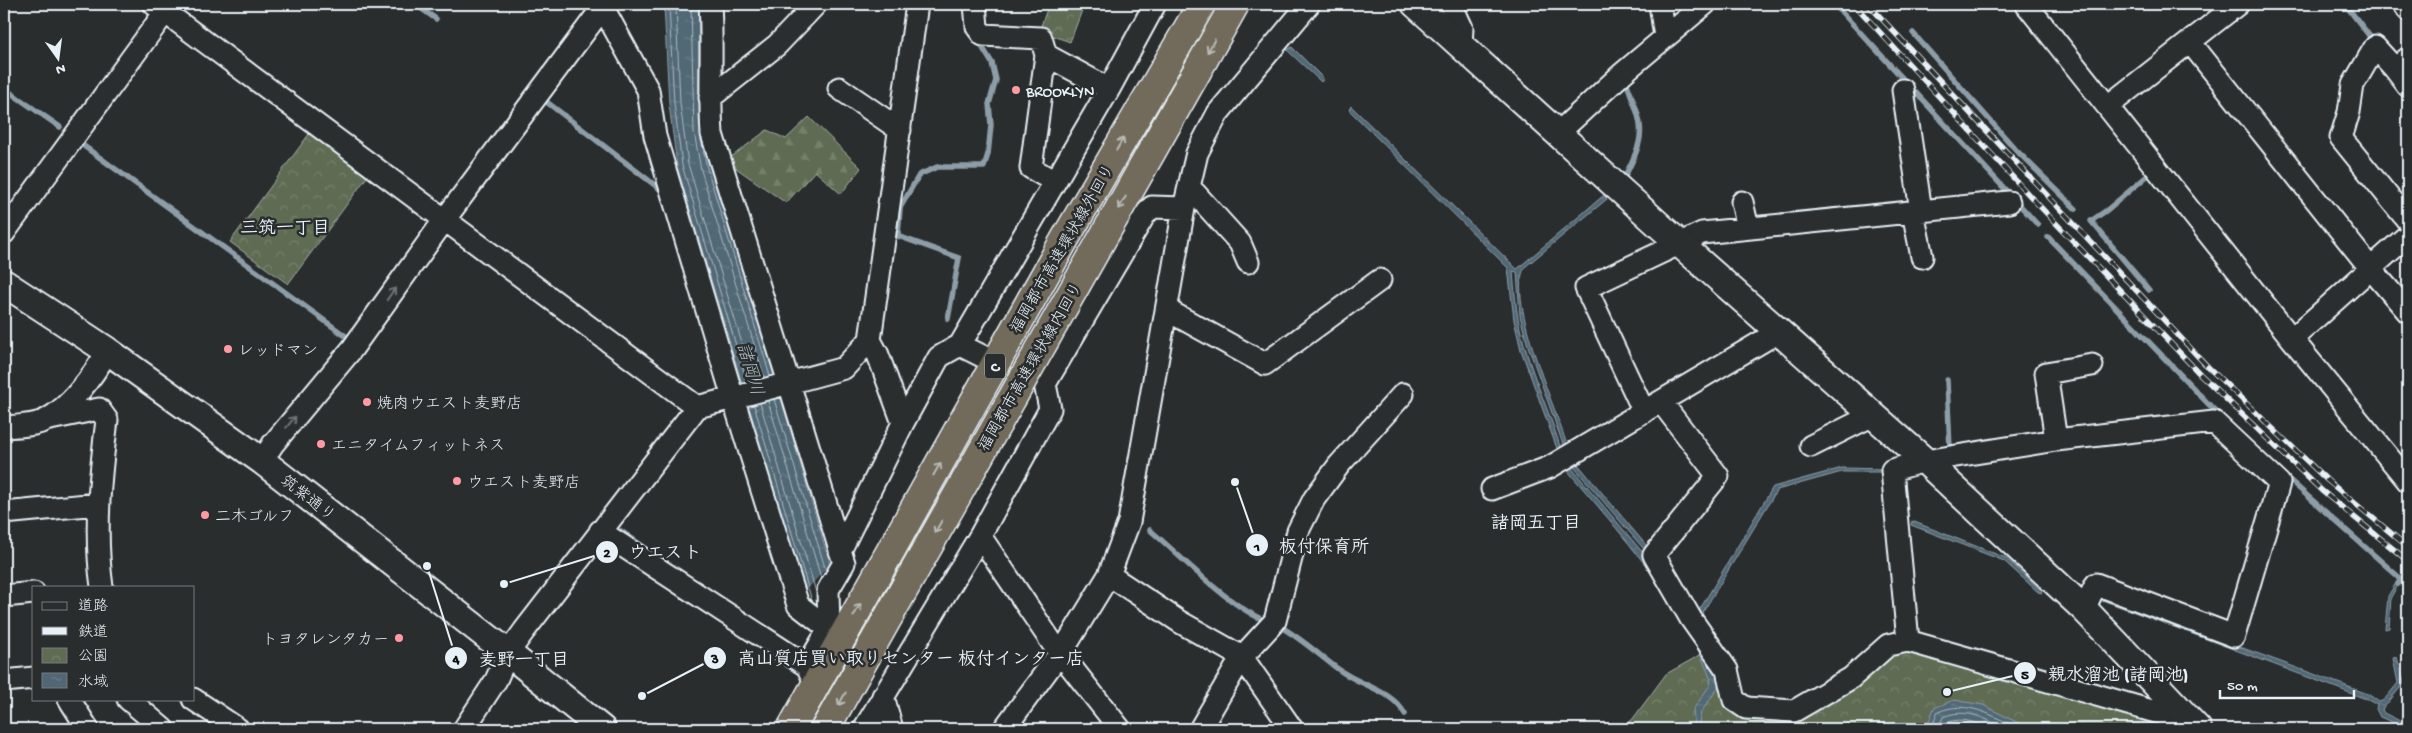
<svg xmlns="http://www.w3.org/2000/svg" width="2412" height="733" viewBox="0 0 2412 733" font-family="'Gochi Hand','Klee One',sans-serif">
<style>
.forest{fill:url(#forest-firs);stroke:#a4aea6}
.park{fill:url(#park-crowns);stroke:#a4aea6}
.water{fill:url(#water-ripples);stroke:#8d9ea9}
.pier{fill:#2a2d2e}
.lines{fill:none;stroke-linecap:round;stroke-linejoin:round}
.shore{stroke:#acbac4;stroke-width:1}
.stream{stroke:#8d9ea9;stroke-width:5.5}
.minor-casing{stroke:#e8f1f8;stroke-width:25}
.tertiary-casing{stroke:#e8f1f8;stroke-width:30}
.motorway-casing{stroke:#e8f1f8;stroke-width:31}
.minor{stroke:#2a2d2e;stroke-width:21}
.tertiary{stroke:#2a2d2e;stroke-width:26}
.motorway{stroke:#726b5a;stroke-width:28}
.rail-casing{stroke:#e8f1f8;stroke-width:5.5}
.rail{stroke:#2a2d2e;stroke-width:4;stroke-dasharray:11;stroke-linecap:butt}
.motorway-bridge-casing{stroke:#e8f1f8;stroke-width:31;stroke-linecap:butt}
.motorway-bridge{stroke:#726b5a;stroke-width:28}
.oneway{stroke:#b9bbb9}
.oneway2{stroke:#6c7275}
.poi-dot{fill:#ff9aa2;stroke:#2a2d2e;stroke-width:2}
.labels{text-anchor:middle;stroke-width:5;stroke-linejoin:round;paint-order:stroke}
.shield{fill:#2a2d2e;stroke:#afb6bb;stroke-width:1}
.shield-label{font-size:15px;font-weight:bold;fill:#e8f1f8}
.poi-label{font-size:16px;fill:#e8f1f8;stroke:#2a2d2e;text-anchor:start}
.street-label{font-size:16px;fill:#e8f1f8;stroke:#2a2d2e}
.neighbourhood-label{font-size:18px;font-weight:bold;fill:#e8f1f8;stroke:#2a2d2e}
.water-label{font-size:18px;font-style:italic;fill:#acbac4;stroke:#2a2d2e}
.leader{fill:none;stroke:#e8f1f8;stroke-width:2}
.callout-dot{fill:#e8f1f8;stroke:#2a2d2e;stroke-width:2}
.mark-label{font-size:15px;text-anchor:middle;font-weight:bold;fill:#111}
.callout-label{font-size:18px;text-anchor:middle;font-weight:bold;fill:#e8f1f8;stroke:#2a2d2e;stroke-width:5;stroke-linejoin:round;paint-order:stroke}
</style>
<defs>
<pattern id="forest-firs" width="22" height="20" patternUnits="userSpaceOnUse" patternTransform="scale(1.25)"><rect width="22" height="20" fill="#5f6c53"/><path d="M5 1l3.5 6h-7zM16 11l3.5 6h-7z" fill="#76816c"/></pattern>
<pattern id="park-crowns" width="20" height="18" patternUnits="userSpaceOnUse" patternTransform="scale(1.25)"><rect width="20" height="18" fill="#5f6c53"/><path d="M2 6a3 3 0 1 1 6 0M12 15a3 3 0 1 1 6 0" fill="none" stroke="#76816c"/></pattern>
<pattern id="water-ripples" width="26" height="14" patternUnits="userSpaceOnUse" patternTransform="scale(1.25)"><rect width="26" height="14" fill="#516775"/><path d="M2 4q2-2 4 0t4 0M15 11q2-2 4 0t4 0" fill="none" stroke="#6a7d89"/></pattern>
</defs>
<rect width="100%" height="100%" fill="#2a2d2e"/>
<filter id="ink" filterUnits="userSpaceOnUse"><feTurbulence type="fractalNoise" baseFrequency=".02" numOctaves="2"/><feDisplacementMap in="SourceGraphic" scale="10" xChannelSelector="R" yChannelSelector="G"/><feConvolveMatrix kernelMatrix="1 2 1 2 8 2 1 2 1" color-interpolation-filters="sRGB"/></filter>
<g filter="url(#ink)">
<path class="forest" d="M809,117L861,168L841,194L815,171L786,203L726,161L767,130L786,139Z"/>
<path class="park" d="M1049,4L1084,5L1070,42L1039,31Z
M309,134L367,177L288,284L230,242Z
M1709,650L1730,704L1798,717L1894,650H1916L2171,729H1619L1632,720L1666,674Z"/>
<path class="water" d="M664,4H702L712,166L879,729L805,594L677,166L669,104Z
M1292,47L1324,79L1321,82L1287,50Z
M1351,106L1517,269L1604,195L1607,199L1525,267C1505,301 1558,410 1568,449L1565,450L1528,346L1520,316L1517,272L1513,271C1515,297 1517,322 1525,347C1535,383 1552,417 1562,453L1559,454L1521,350L1514,320L1508,268L1349,110Z
M1577,463L1651,551L1648,554L1573,466Z
M1570,466L1644,554L1711,657L1719,679L1718,688L1701,712L1699,723L1701,729H1695L1693,710L1710,685L1711,680C1680,598 1622,535 1567,470Z
M1842,468L1888,469L1883,472H1842L1777,490L1700,617L1697,614L1773,487Z
M1912,521L2006,558L2038,588L2042,589V593L2038,592L2004,561L1911,525Z
M2399,578L2402,579L2391,597L2389,628L2385,629L2388,596Z
M2104,597L2368,694L2379,702L2384,700L2398,683L2393,658L2397,657L2404,683L2382,710L2384,713L2408,725V729L2380,717L2376,709L2377,705L2366,699L2102,600Z
M1954,700L1983,705L2030,729H1926L1934,708Z"/>
<path class="pier" d="M831,563L881,729H838L803,594Z"/>
<g class="lines">
<path class="shore" d="M669,4L674,103L682,165L747,382
M676,4L680,103L688,164L753,380
M691,4L694,132L701,170L764,377
M699,95V18
M701,139L707,168L770,376
M774,399L826,571
M768,401L821,578
M760,403L816,592
M754,405L812,601
M1931,729L1938,712C1968,699 1993,716 2019,729
M1938,729L1943,717C1966,707 1986,719 2006,729
M1946,729L1949,722C1963,717 1977,723 1990,729"/>
<path class="stream" d="M415,4L436,19
M1834,4L2038,225
M2345,4L2374,42
M1913,33L2017,151L2076,209
M11,93L60,127
M548,103L660,189
M81,144L347,337
M2147,176L2107,210L2091,221L2149,290
M1624,178C1647,133 1644,129 1627,84
M2048,237L2221,417
M948,319L959,258L898,236L900,208L919,175L937,167H984L988,154L991,125L989,104L996,80L992,63L981,45
M1947,380L1950,450
M2285,476L2401,579L2398,584
M1150,530C1183,558 1228,606 1268,622
M621,531L644,547
M1281,627C1302,639 1319,655 1338,669C1360,686 1391,689 1405,714"/>
<defs>
<path id="minor" d="M154,4L697,407
M601,4L648,90L655,136L733,398L789,383L844,563L828,590L829,629L807,666
M710,4C713,47 709,91 712,134L789,383L844,368L870,340
M975,4L977,27L983,35L1041,38L1046,55L1031,168L1055,182
M1451,4L1462,28L1461,46
M1660,4L1665,37
M2026,4L2292,339L2408,481
M2404,4L2408,10
M2190,42L2371,269L2408,312
M1046,55L1109,89
M2408,58L2395,69L2375,47L2353,85L2349,112L2341,138L2408,221
M2395,69L2408,86
M839,88L900,130
M1903,90L1921,211
M710,98L777,45L816,4
M2108,106L2238,4
M1557,134L1623,73L1705,4
M1188,192L1195,193L1240,243L1248,262
M1742,202L1748,228
M1913,212L1922,257
M4,233L171,4
M1167,310L1265,364L1380,280
M2292,339L2408,235
M960,345L990,360
M1662,403L1718,476L1654,555L1691,619L1727,670L1734,700L1746,708L1794,711L1851,678L1888,645L1908,641L1892,470L1925,461L2056,440L2214,422L2279,483L2234,636L2096,584L2084,609
M1644,412L1586,288L1702,233L2009,202
M45,420L99,409L107,420C100,476 94,530 102,587
M903,423L878,355L870,340L917,4
M4,427C17,426 34,426 46,420C72,406 93,375 108,351
M2056,440L2046,373L2092,365
M1811,446L1873,415
M262,461L273,444L352,349L445,219L603,7
M1492,489L1550,467L1778,332
M4,513L97,504
M600,531L807,666L812,676
M980,536L1053,644L1120,729
M840,551L903,423L939,357L960,345L1109,89L1155,4
M1109,575L1180,622L1242,657L1292,729
M4,596L34,593
M1908,641L2194,723
M4,681L34,678
M883,696L892,729
M69,699L88,729
M128,699L163,729
M193,699L238,729
M464,729L496,680L508,653L524,631L697,407L733,398L798,605L829,629
M864,729L980,536L1050,409L1045,384L1144,216L1152,207L1184,208
M1004,729L1068,642L1109,575L1129,522L1184,208L1197,153L1218,113L1309,4
M1200,729L1242,657L1275,621L1298,531L1314,499L1339,465L1403,394"/>
<path id="tertiary" d="M1415,4L1681,245L1925,461L2084,609L2198,729
M4,283L108,351L262,461L508,653L602,729"/>
<path id="motorway" d="M791,729L1065,239L1202,4"/>
</defs>
<use href="#minor" class="minor-casing"/>
<use href="#tertiary" class="tertiary-casing"/>
<use href="#motorway" class="motorway-casing"/>
<use href="#minor" class="minor"/>
<use href="#tertiary" class="tertiary"/>
<use href="#motorway" class="motorway"/>
<defs>
<path id="rail" d="M1854,4L2030,196L2200,374L2322,491L2408,561
M1868,4L2208,367L2328,481L2408,547"/>
</defs>
<use href="#rail" class="rail-casing"/>
<use href="#rail" class="rail"/>
<defs>
<path id="motorway-bridge" d="M825,729L1235,4"/>
</defs>
<use href="#motorway-bridge" class="motorway-bridge-casing"/>
<use href="#motorway-bridge" class="motorway-bridge"/>
</g>
<defs><path id="oneway-shaft" d="M-6 0H5M1.5-3L5.5 0L1.5 3" fill="none" stroke-width="1.6" stroke-linecap="round" stroke-linejoin="round" transform="scale(1.25)"/></defs>
<g class="oneway">
<use href="#oneway-shaft" transform="translate(1211 46) rotate(119)"/>
<use href="#oneway-shaft" transform="translate(1120 144) rotate(-60)"/>
<use href="#oneway-shaft" transform="translate(1122 203) rotate(120)"/>
<use href="#oneway-shaft" transform="translate(937 469) rotate(-61)"/>
<use href="#oneway-shaft" transform="translate(938 527) rotate(120)"/>
<use href="#oneway-shaft" transform="translate(857 610) rotate(-61)"/>
<use href="#oneway-shaft" transform="translate(842 699) rotate(119)"/>
</g>
<g class="oneway2">
<use href="#oneway-shaft" transform="translate(391 294) rotate(-55)"/>
<use href="#oneway-shaft" transform="translate(291 422) rotate(-50)"/>
</g>
</g>
<g class="poi-dot">
<circle cx="1016" cy="90" r="5"/>
<circle cx="228" cy="349" r="5"/>
<circle cx="367" cy="402" r="5"/>
<circle cx="321" cy="444" r="5"/>
<circle cx="457" cy="481" r="5"/>
<circle cx="205" cy="515" r="5"/>
<circle cx="399" cy="638" r="5"/>
</g>
<g class="labels">
<rect class="shield" x="985" y="353.5" width="20" height="25" rx="4"/>
<g class="shield-label">
<text x="995" y="371">C</text>
</g>
<g class="poi-label">
<text x="1026" y="96">BROOKLYN</text>
<text x="238" y="355">レッドマン</text>
<text x="377" y="408">焼肉ウエスト麦野店</text>
<text x="331" y="450">エニタイムフィットネス</text>
<text x="467" y="487">ウエスト麦野店</text>
<text x="215" y="521">二木ゴルフ</text>
<text x="389" y="644" text-anchor="end">トヨタレンタカー</text>
</g>
<g class="street-label">
<text transform="translate(1061 248) rotate(-60)" y="6">福岡都市高速環状線外回り</text>
<text transform="translate(1029 366) rotate(-60)" y="6">福岡都市高速環状線内回り</text>
<text transform="translate(309 497) rotate(38)" y="6">筑紫通り</text>
</g>
<g class="neighbourhood-label">
<text x="285" y="233">三筑一丁目</text>
<text x="1536" y="528">諸岡五丁目</text>
</g>
<g class="water-label">
<text transform="translate(751 369) rotate(74)" y="6">諸岡川</text>
</g>
</g>
<path class="leader" d="M1235 482L1257 545M504 584L607 552M642 696L715 658M427 566L456 658M1947 692L2025 673"/>
<g class="callout-dot">
<circle cx="1235" cy="482" r="5"/>
<circle cx="504" cy="584" r="5"/>
<circle cx="642" cy="696" r="5"/>
<circle cx="427" cy="566" r="5"/>
<circle cx="1947" cy="692" r="5"/>
<circle cx="1257" cy="545" r="12"/>
<circle cx="607" cy="552" r="12"/>
<circle cx="715" cy="658" r="12"/>
<circle cx="456" cy="658" r="12"/>
<circle cx="2025" cy="673" r="12"/>
</g>
<g class="mark-label">
<text x="1257" y="551">1</text>
<text x="607" y="557">2</text>
<text x="715" y="663">3</text>
<text x="456" y="663">4</text>
<text x="2025" y="679">5</text>
</g>
<g class="callout-label">
<text x="1324" y="552">板付保育所</text>
<text x="665" y="558">ウエスト</text>
<text x="911" y="664">高山質店買い取りセンター 板付インター店</text>
<text x="524" y="665">麦野一丁目</text>
<text x="2118" y="680">親水溜池 (諸岡池)</text>
</g>
<rect width="2412" height="733" fill="none" stroke="#2a2d2e" stroke-width="20"/>
<rect x="10" y="10" width="2392" height="713" fill="none" stroke="#e8f1f8" stroke-width="2" filter="url(#ink)"/>
<rect x="32" y="586" width="162" height="115" fill="#2a2d2e" stroke="#767b7f"/>
<rect x="42" y="602" width="25" height="8" fill="#2a2d2e" stroke="#767b7f"/>
<text x="78" y="610" font-size="15" fill="#e8f1f8">道路</text>
<rect x="42" y="627" width="25" height="8" fill="#e8f1f8" stroke="#767b7f"/>
<text x="78" y="636" font-size="15" fill="#e8f1f8">鉄道</text>
<rect x="42" y="648" width="25" height="15" fill="url(#park-crowns)" stroke="#767b7f"/>
<text x="78" y="660" font-size="15" fill="#e8f1f8">公園</text>
<rect x="42" y="673" width="25" height="15" fill="url(#water-ripples)" stroke="#767b7f"/>
<text x="78" y="686" font-size="15" fill="#e8f1f8">水域</text>
<g transform="translate(58 58) rotate(166)" stroke="#2a2d2e" stroke-width="4" paint-order="stroke">
<path d="M0-4L9 19L0 12L-9 19Z" fill="#e8f1f8"/>
<text y="-8" font-size="14" font-weight="bold" text-anchor="middle" fill="#e8f1f8">N</text>
</g>
<path d="M2220 690v8h134v-8" fill="none" stroke="#e8f1f8" stroke-width="2.5"/>
<text x="2227" y="690" font-size="15" fill="#e8f1f8" stroke="#2a2d2e" stroke-width="4" paint-order="stroke">50 m</text>
</svg>
